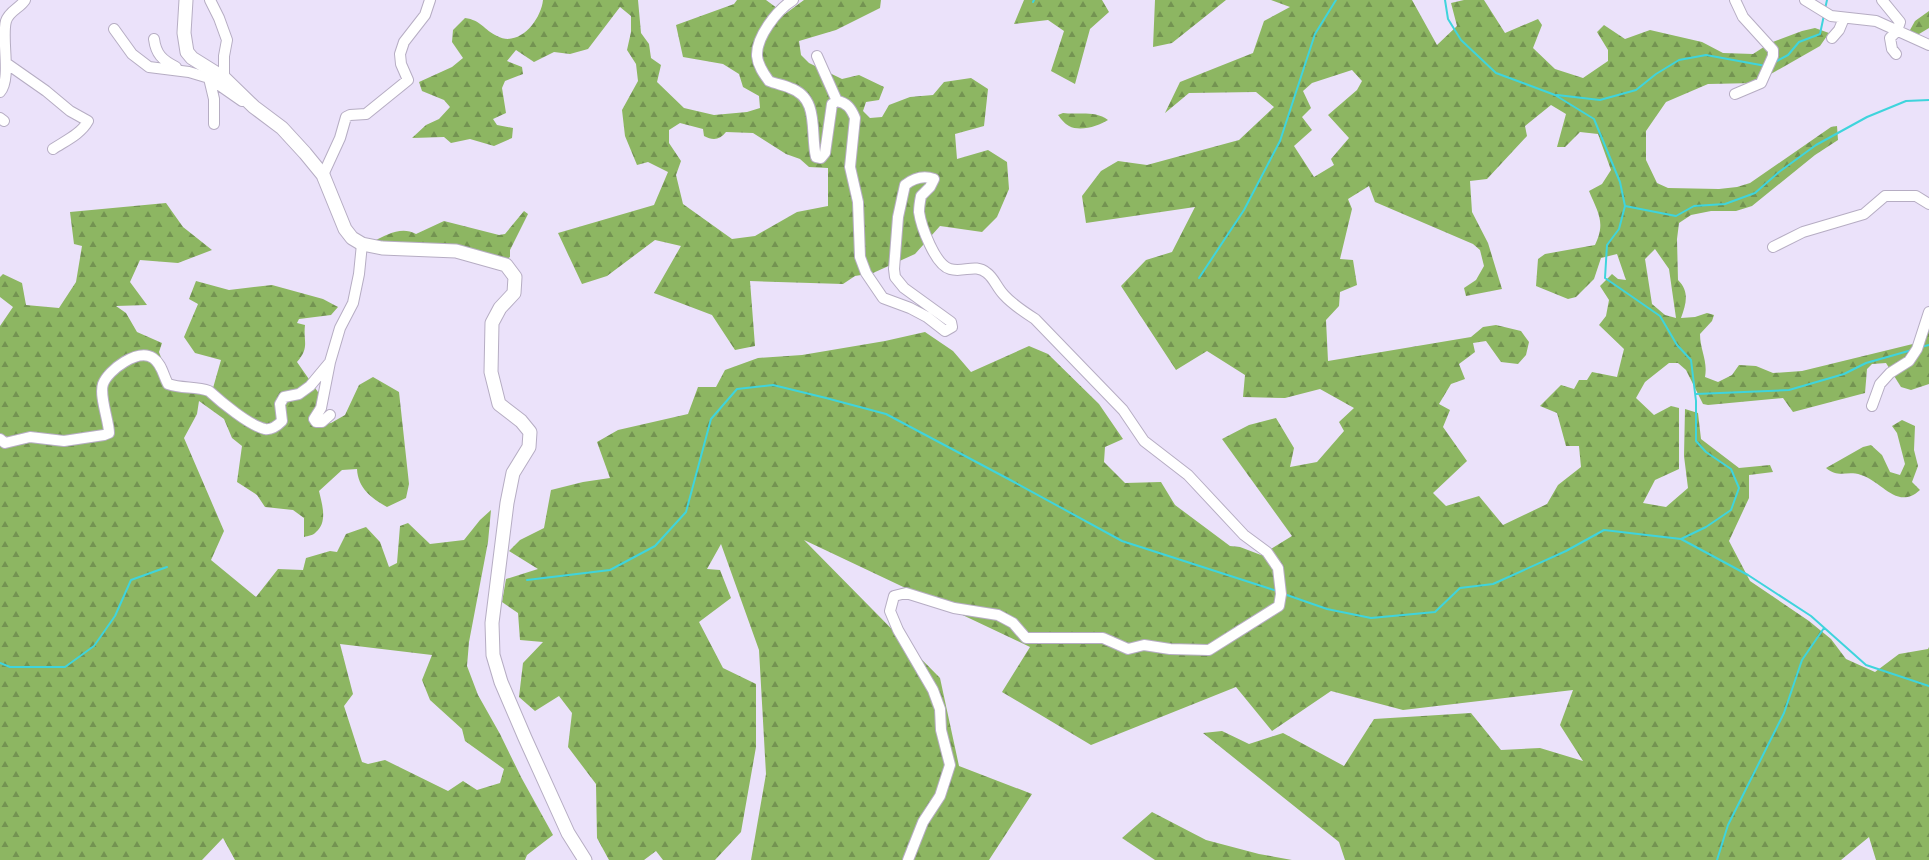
<svg xmlns="http://www.w3.org/2000/svg" width="1929" height="860" viewBox="0 0 1929 860" font-family="Overpass,sans-serif">
<style>
.forest{fill:url(#forest-firs);fill-rule:evenodd}
.lines{fill:none;stroke-linecap:round;stroke-linejoin:round}
.stream{stroke:#3fd4dc;stroke-width:2}
.minor-casing{stroke:#b6adc3;stroke-width:12}
.major-casing{stroke:#b6adc3;stroke-width:15}
.minor{stroke:#fff;stroke-width:10}
.major{stroke:#fff;stroke-width:13}
</style>
<defs>
<pattern id="forest-firs" width="22" height="20" patternUnits="userSpaceOnUse"><rect width="22" height="20" fill="#8db662"/><path d="M5 1l3.5 6h-7zM16 11l3.5 6h-7z" fill="#739351"/></pattern>
</defs>
<rect width="100%" height="100%" fill="#ebe2fa"/>
<path class="forest" d="M543,0H638L641,33L649,44L651,58L661,65L657,82L684,108L714,115L747,112L760,108L759,96L743,87L739,74L723,64L683,57L676,25L734,4L737,0H766L785,14L804,0H881L880,8L836,30L799,41L801,55L809,63L842,79L859,75L884,87L879,100L866,102L863,111L870,118L882,117L889,105L910,97L933,95L944,82L971,78L988,89L984,126L955,134L957,159L988,150L1007,162L1009,189L997,217L982,232L940,226L915,254L873,273L855,276L843,284L750,281L755,346L735,350L712,315L654,293L681,246L655,240L607,276L582,284L558,233L654,205L668,172L648,162L637,165L625,136L622,110L638,81L636,64L627,50L631,32V16L620,7L588,49L570,54L554,52L534,62L516,50L507,61L522,67L523,74L505,81L502,88L506,113L493,119L497,125L513,128L512,138L494,146L470,139L451,143L444,137L412,138L426,125L439,119L450,107L444,100L422,91L419,82L452,67L463,58L452,42L453,30L465,18C481,20 484,30 497,36C519,48 541,20 543,0ZM680,123L703,129L704,136C713,141 720,140 726,132L753,133L786,154L800,159L809,167L828,168V206L797,212L755,236L732,239L683,204L676,175L681,161L669,143V130Z
M1024,0H1102L1109,12L1090,29L1075,84L1051,71L1064,31L1048,20L1014,24Z
M1155,0H1226L1172,43L1153,47Z
M1271,0H1412L1437,45L1457,26L1451,3L1464,0H1484L1505,33L1538,19L1542,25L1533,48L1555,69L1583,78L1608,61V50L1597,32L1604,25L1625,39L1650,30L1702,42L1723,53L1753,54L1770,43L1802,31L1815,28L1829,33L1820,46L1755,83L1708,84L1666,102L1646,131V160L1657,183L1668,188L1719,189L1737,187L1750,183L1831,127L1837,126L1838,140L1815,155L1752,206L1736,211H1711L1691,215L1679,223L1677,239L1678,280C1690,292 1686,304 1681,318L1695,317L1707,313L1714,315L1712,321L1700,334C1700,350 1708,361 1705,377L1718,382L1732,375L1739,365L1756,366L1773,373L1802,371L1925,341L1929,329V384L1911,390L1901,387L1886,363L1872,364L1867,369L1865,393L1793,412L1783,398L1708,405L1703,404L1686,370L1678,363H1669L1645,382L1636,398L1654,415L1671,406L1679,408V469L1655,480L1643,503L1666,507L1688,488L1684,456L1685,409L1698,413L1701,439L1739,468L1770,465L1773,472L1749,475V498L1729,541L1750,581L1809,621L1831,639L1846,659L1875,672L1899,654L1928,649L1929,647V860H1876L1869,837L1841,860H1345L1339,842L1203,733L1222,731L1249,744L1283,733L1344,766L1374,719L1471,713L1501,750L1540,748L1583,761L1560,725L1573,690L1403,710L1331,691L1272,731L1236,687L1091,745L1002,692L1030,647L804,540L940,678L959,766L1032,794L989,860H751L766,774L759,650L721,544L707,569L720,570L731,598L699,622L723,668L756,684V747L741,832L715,860H663L656,851L644,860H609L597,838L596,784L568,747L572,713L559,696L535,711L519,697L523,663L543,642L520,640L518,613L502,602L506,579L538,569L509,551L520,540L544,528L551,490L583,482L610,478L597,442L618,430L688,414L698,387H716L725,370L758,358L802,355L885,341L925,332L953,351L971,372L1029,346L1048,354L1099,404L1123,439L1105,447L1104,462L1125,483L1161,482L1175,505L1230,546L1240,547L1261,555L1292,536L1222,439L1249,425L1276,418L1294,448L1290,467L1317,462L1344,431L1339,422L1354,408L1320,389L1285,398L1243,397L1245,375L1207,351L1176,370L1121,286L1146,260L1172,252L1195,207L1086,223L1082,196L1101,171L1118,161L1147,165L1239,140L1274,107L1256,92L1189,93L1165,113L1180,82L1253,53L1264,21L1290,7ZM1352,70L1362,81L1357,90L1328,115L1349,138L1331,159L1334,165L1314,177L1294,146L1312,130L1302,117L1311,108L1303,91L1312,83ZM1551,105L1566,114L1557,147H1565L1580,132L1598,134L1611,170L1602,184L1589,191C1598,213 1606,222 1595,245L1545,254L1538,259L1536,286L1568,299L1576,297L1594,279L1601,258L1617,254L1626,280L1618,279L1612,274L1600,286L1609,300L1606,316L1599,325L1624,349L1617,377L1592,372L1587,380H1579L1574,389L1561,385L1540,406L1557,413L1566,446H1579L1581,467L1558,485L1547,504L1503,525L1479,496L1446,506L1433,493L1467,461L1443,427L1450,410L1439,404L1451,384L1465,379L1459,364L1475,352L1473,343L1486,341L1501,362L1518,364L1526,355L1529,342L1521,331L1496,325L1483,327L1471,337L1328,361L1326,320L1339,306L1340,292L1357,285L1353,260L1340,259L1352,209L1348,199L1369,186L1375,202L1473,244L1480,250L1484,266L1476,280L1464,288L1466,296L1502,289L1488,243L1472,212L1470,181L1487,179L1527,136L1525,126ZM1655,249L1669,269L1676,318L1665,315L1652,304L1645,259Z
M1929,11V28L1919,34H1912L1910,30L1915,21Z
M1063,113C1078,115 1095,110 1108,120C1099,126 1080,132 1069,126C1065,124 1061,119 1058,115Z
M166,203L183,227L212,250L178,263L140,260L130,282L147,305L116,306L126,313L137,332L162,343L159,352L173,390H200L213,388L221,360L195,353L184,337L198,304L189,299L196,281L229,290L272,285L323,299L338,307L331,315L299,319L297,323L305,325C303,342 310,347 297,362L320,395L315,425L331,423L345,415L359,385L373,377L399,392L409,484L406,498L387,507C371,498 358,488 357,469L342,470L319,491C322,504 328,522 316,532C314,535 308,536 304,537V518L293,510L265,507L257,495L237,482L242,446L232,438L224,419L199,401L197,414L184,438L224,531L211,560L256,597L278,569L303,570L306,558L330,551L337,552L346,534L366,527L380,542L389,567L397,563L400,526L408,523L430,544L464,540L480,520L491,510L488,542L469,642L467,666L478,695L500,734L521,777L553,835L527,855L525,860H235L223,838L202,860H0V326L13,307L0,297V277L3,274L22,283L26,305L59,308L76,282L82,246L74,244L70,212ZM340,644L432,655L422,680L430,700L462,729L465,741L504,769L500,783L477,790L463,781L448,791L385,760L368,764L362,762L344,706L353,694Z
M524,211L528,214L510,250V257L504,261L374,241C387,235 401,226 416,234L444,221L499,235L505,234Z
M1902,420L1915,426L1914,450L1918,466L1912,482L1920,490C1897,511 1882,481 1861,475C1846,470 1840,479 1826,468L1863,447L1871,445L1882,455L1890,472L1900,475L1905,464L1897,433L1892,426Z
M1152,812L1206,840L1259,854L1292,860H1155L1122,838Z"/>
<g class="lines">
<path class="stream" d="M1445,0L1448,19L1461,40L1496,73L1555,95L1594,119L1620,182L1625,206L1619,229L1607,245L1605,278L1660,316L1677,345L1691,360L1696,401V441L1706,452L1731,469L1739,488L1731,510L1706,527L1681,539
M1033,2L1034,0
M1825,9L1827,0
M1775,62L1788,55L1799,42L1820,34L1824,15
M1557,95L1600,100L1636,90L1656,74L1679,60L1706,55L1766,66
M1625,206L1676,216L1694,206L1725,204L1755,193L1779,172L1816,145L1867,117L1906,101L1929,100
M1199,278L1244,210L1280,141L1315,34L1336,0
M1921,347L1929,345
M1696,394L1789,390L1844,374L1866,363L1912,350
M527,580L610,570L655,546L686,512L711,419L737,389L773,385L826,398L886,414L1014,482L1122,541L1277,591
M1284,594L1327,609L1371,618L1435,612L1460,588L1493,584L1566,551L1604,530L1681,539L1748,575L1811,616L1866,665L1929,686
M0,663L10,667H65L94,646L115,616L131,580L167,567
M1717,860L1728,825L1784,713L1802,660L1824,628"/>
<defs>
<path id="minor" d="M210,0L219,18L227,40L224,56V78
M793,0C777,10 756,37 757,56C758,66 764,74 769,81C776,84 784,85 790,88C820,98 810,133 816,157L821,158L825,153L832,104L837,101C847,103 851,108 855,118L850,167L858,202L860,257L866,273L883,298L910,308L927,317L945,331L952,327L951,322L904,288L895,277L894,269L898,217L905,185C914,178 923,175 934,179L930,187L921,196C920,201 919,207 919,212C921,226 935,265 950,269C964,273 975,263 987,273C994,278 997,288 1004,295C1013,305 1024,312 1035,319L1123,410L1144,441L1188,475L1244,535L1267,552L1278,568L1281,594L1279,606L1209,650L1170,649L1144,645L1128,649L1103,638H1026L1013,623L998,615L954,608L906,593L894,596L890,611L898,630L933,690L940,709L941,730L950,765L940,796L923,822L908,860
M1735,0L1743,17L1773,50V56L1761,83L1735,94
M1805,0L1831,16L1876,21L1929,45
M1882,0L1900,22L1897,31L1890,38L1892,49L1896,54
M114,29L132,54L149,67L189,72L209,78L242,101
M1832,38L1839,30L1844,18
M154,39C156,54 162,60 176,67
M817,56L837,101
M6,63L46,91L70,111L88,121C81,134 65,141 53,149
M209,78L214,99V124
M0,92C12,79 1,38 6,21C9,11 20,8 25,0
M0,118L4,121
M323,175L340,138L346,117L350,115L366,114L408,80L401,64L400,54L404,42L425,15L430,0
M1773,247L1803,232L1864,214L1885,196H1916L1929,204
M330,362L321,408L314,419L316,422H322L330,415
M1872,406L1880,384L1890,373L1909,361L1917,349L1929,312
M0,439L5,443L30,437L64,441L104,435L109,433C109,421 99,396 103,384C108,370 138,348 153,358C162,364 163,375 168,384C182,389 196,386 209,391C221,402 250,426 265,429C271,430 277,426 282,421L280,404L284,397L299,394L310,386L330,362L340,328L353,303L359,274L362,244"/>
<path id="major" d="M186,0L184,33L187,52L192,58L224,78L254,107L282,128L305,153L323,175L345,229L352,238L362,244L382,248L456,251L506,265L515,277L514,293L500,308L492,323L491,372L499,404L521,421L530,432L529,447L513,473L507,503L492,623L493,655L501,682L525,738L568,833L585,860"/>
</defs>
<use href="#minor" class="minor-casing"/>
<use href="#major" class="major-casing"/>
<use href="#minor" class="minor"/>
<use href="#major" class="major"/>
</g>
</svg>
